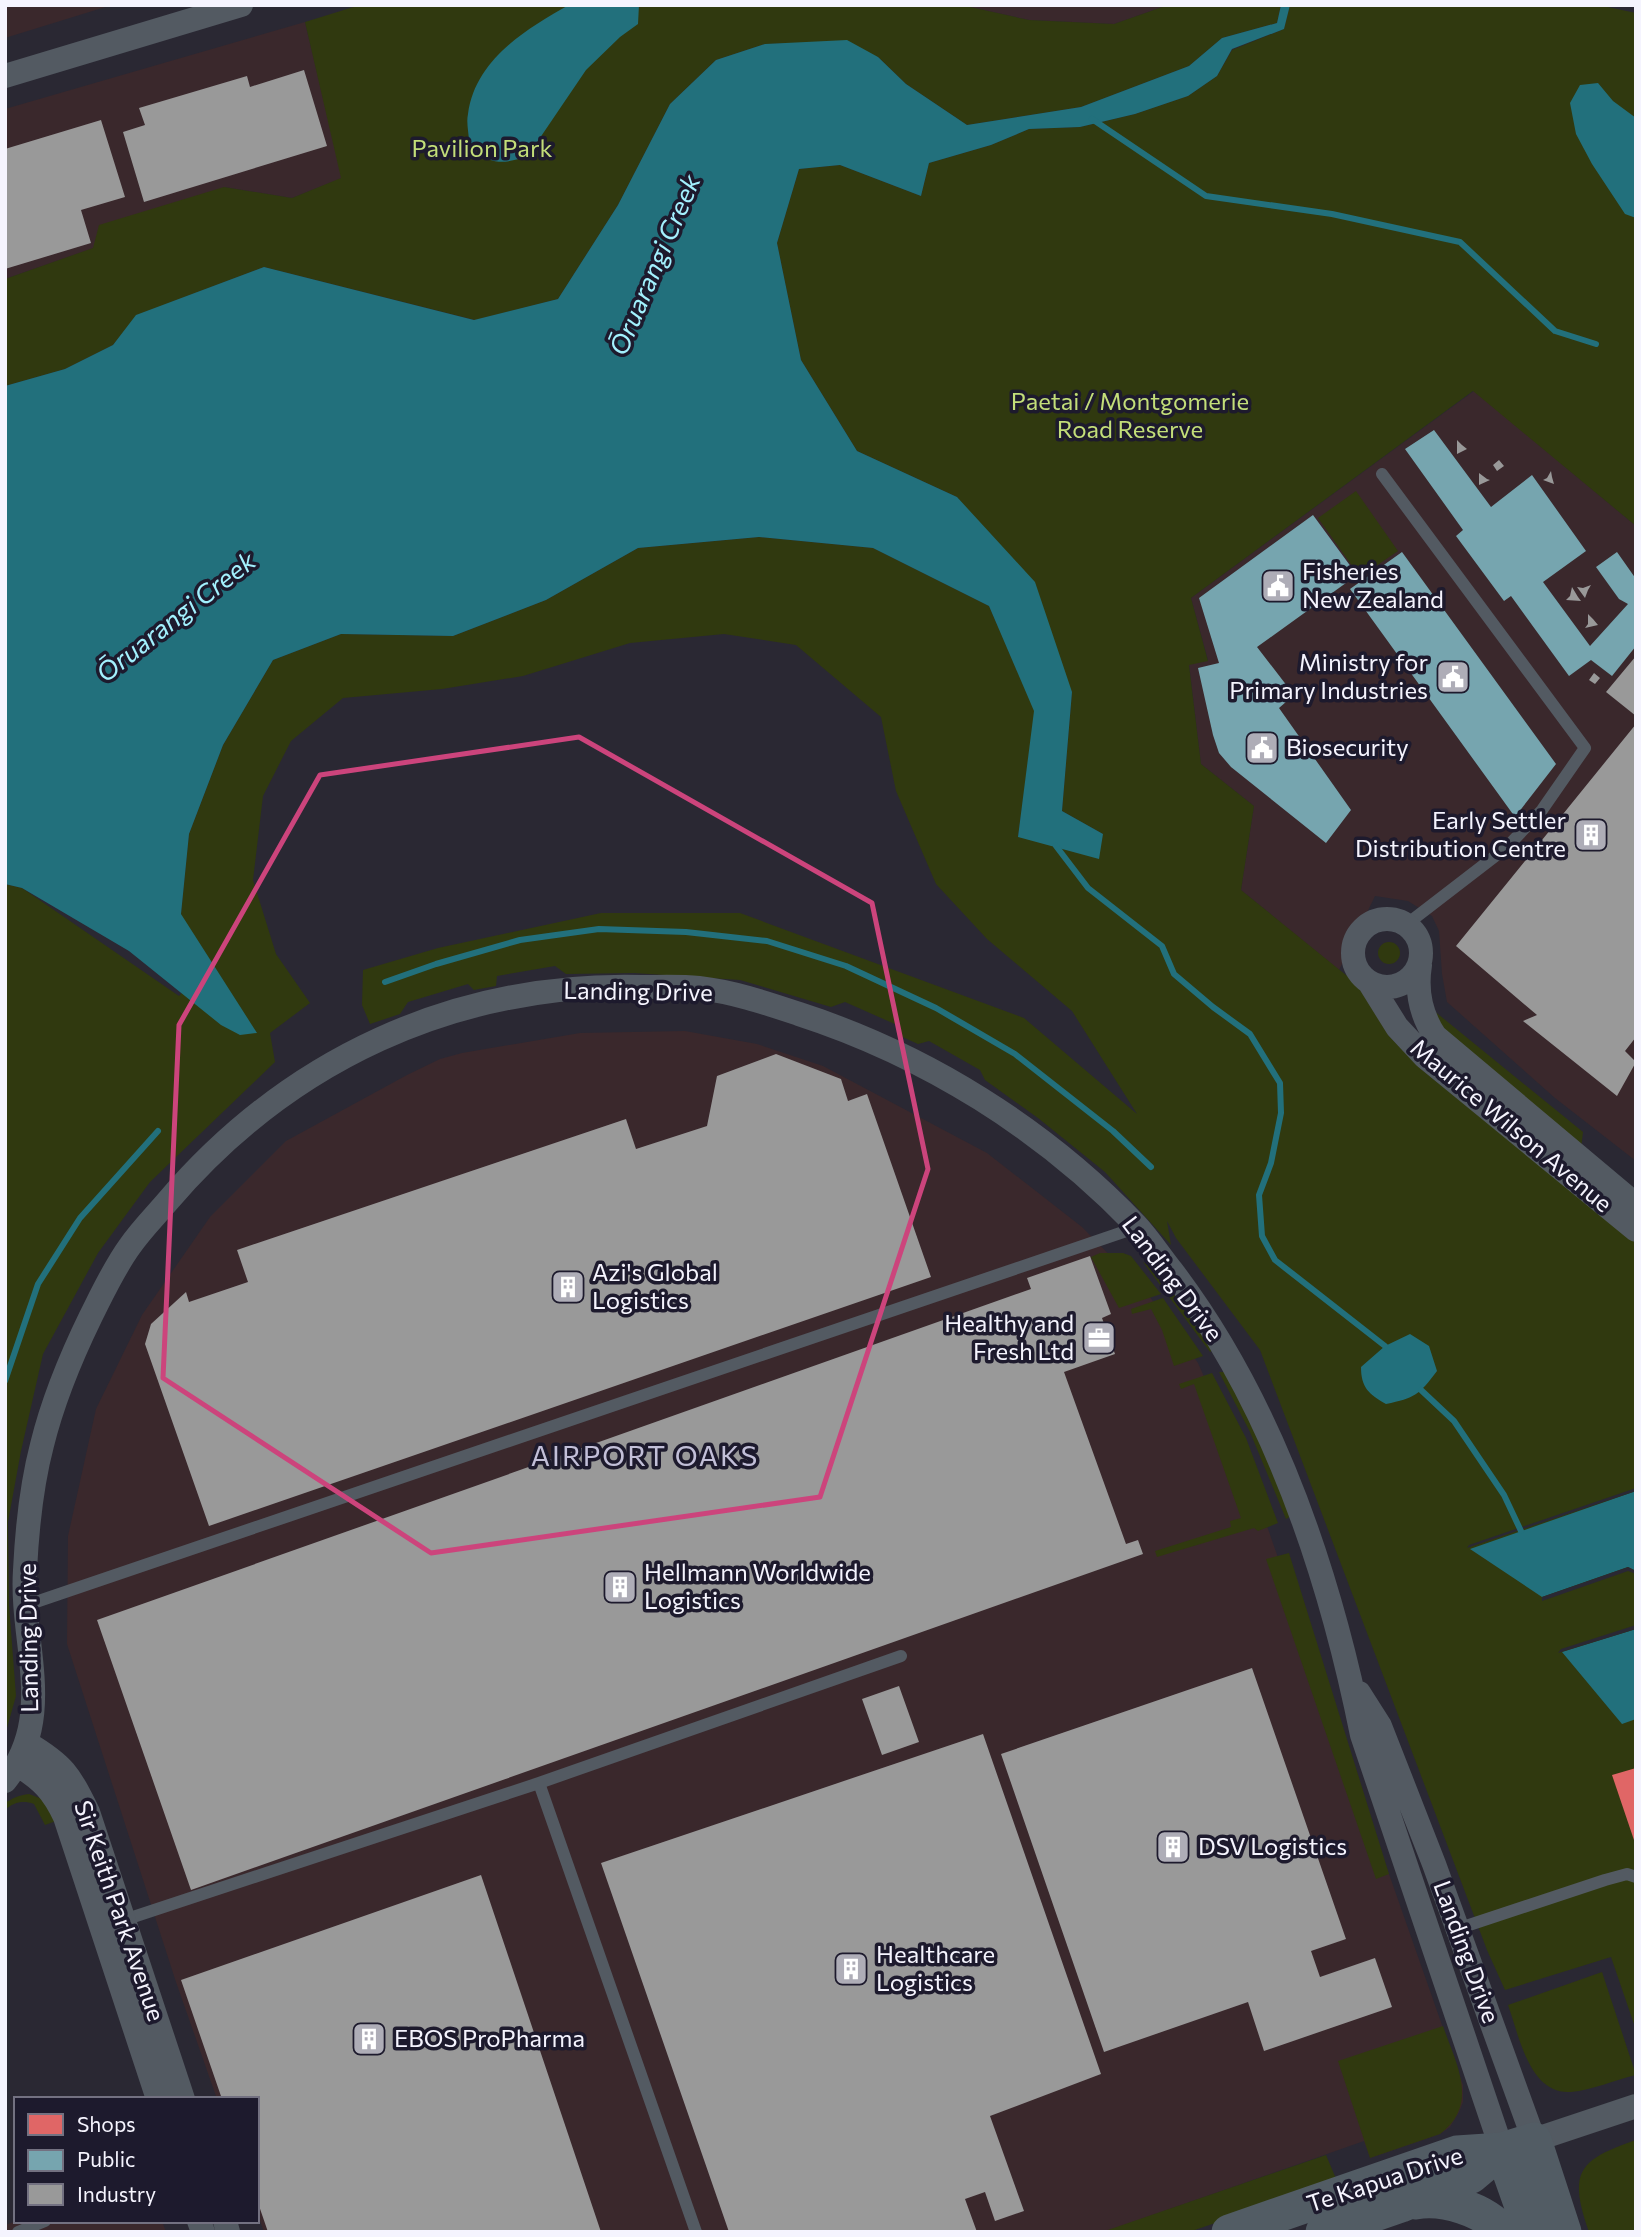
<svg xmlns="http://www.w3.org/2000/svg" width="1641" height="2237" viewBox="0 0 1641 2237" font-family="Commissioner,sans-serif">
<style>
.industrial{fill:#3a282c}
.green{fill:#30390f}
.water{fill:#22707c}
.pier{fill:#2a2833}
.shops{fill:#e06666}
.public{fill:#76a5af}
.industry{fill:#999}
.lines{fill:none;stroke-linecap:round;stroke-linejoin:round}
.stream{stroke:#22707c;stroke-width:6}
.lane{stroke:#535a62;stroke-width:12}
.street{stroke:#535a62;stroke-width:24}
.secondary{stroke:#525c64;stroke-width:35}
.marked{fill:none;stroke:#cc447c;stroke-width:5;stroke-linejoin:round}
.labels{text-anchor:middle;stroke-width:7;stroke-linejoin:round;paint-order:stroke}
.park-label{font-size:24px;fill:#c3de79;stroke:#1d1a2d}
.poi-label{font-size:24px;fill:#f5f4fe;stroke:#1d1a2d;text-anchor:start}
.street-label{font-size:24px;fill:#f5f4fe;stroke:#1d1a2d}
.water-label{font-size:26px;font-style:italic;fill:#a3f1fe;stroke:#1d1a2d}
.quarter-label{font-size:28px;letter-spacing:2px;fill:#c2bfd8;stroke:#1d1a2d}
</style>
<rect width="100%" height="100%" fill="#2a2833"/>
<path class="industrial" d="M5,5H112L5,38Z
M961,5H1168L1114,24L1029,20Z
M305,22L342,178L292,198L224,187L94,248L5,279V109Z
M1474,391L1636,526V1161L1555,1098L1447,1002L1442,974L1439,931L1432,916L1408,901L1375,896L1339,970L1241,890L1254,806L1201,764L1189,664L1208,660L1191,598Z
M685,1031L757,1044L823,1066L987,1153L1082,1227L1147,1293L1198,1363L1254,1489L1463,2085V2102L1459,2112L1450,2127L1440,2134L1370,2158L1364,2141L1104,2232H264L257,2212V2099H217L175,1979L67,1644L68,1536L96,1409L142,1315L210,1217L286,1141L407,1075L440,1059L462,1053L580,1033Z
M17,2221H162L166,2232H5V2225Z"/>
<path class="green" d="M360,5H961L1029,20L1114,24L1168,5H1281L1277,23L1222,38L1189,66L1081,107L967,125L906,84L878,57L802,43L765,44L716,60L670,104L618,205L558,299L475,320L264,267L137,315L113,345L65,369L5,386V279L93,248L99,225L224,187L292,198L341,178L305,22Z
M1290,5H1598L1636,13V526L1473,391L1191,598L1208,661L1189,665L1201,764L1254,806L1241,890L1357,984L1389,1036L1421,1069L1636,1243V2030L1611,1957L1505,1990L1487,1950L1260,1350L1176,1238L1167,1221L1171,1245L1105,1172L1038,1118L985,1080L980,1070L929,1041L918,1044L898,1035L897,1025L845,1002L831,1007L740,980L634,973L566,974L555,966L497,976L496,986L474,990L468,984L408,1002L400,1014L370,1024L362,1005L363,970L438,948L601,913H740L1024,1018L1137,1114L1072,1011L987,939L936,884L896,791L881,717L796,645L724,634L630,643L523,676L442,689L343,698L291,741L263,796L253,880L276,954L310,1003L270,1033L275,1062L150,1182L98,1253L43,1354L21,1451L8,1522L9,1605L16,1696L5,1735V884L22,888L179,996L187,987L181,914L189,834L223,745L273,660L341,634L453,636L546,600L638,548L759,537L873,548L989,606L1035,711L1018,837L1103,834L1062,811L1072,692L957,497L857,451L801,360L777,243L799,169L840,165L921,196L929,163L991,145L1029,129L1080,127L1135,114L1188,96L1217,76L1232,50L1284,29Z
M1356,491L1398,551L1360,577L1318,518Z
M1378 953a11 11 0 1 1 22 0a11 11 0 1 1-22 0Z
M1433,1010L1583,1132L1581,1149L1449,1038Z
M1100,1253H1123L1131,1256L1161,1294L1119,1308L1091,1257Z
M1143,1262L1160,1273L1214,1349L1210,1352Z
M1163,1298L1203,1356L1174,1366L1162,1330L1151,1309L1132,1314L1131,1309Z
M1219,1372H1226L1255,1427L1291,1516L1286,1519L1250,1432Z
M1212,1373L1246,1438L1278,1523L1258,1531L1254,1528L1157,1557L1155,1551L1231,1527L1230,1521L1241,1518L1194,1384L1181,1389L1179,1384Z
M1289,1553L1389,1874L1376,1879L1266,1559Z
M29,1794L42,1799L56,1821L45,1825L34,1804C23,1800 14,1802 5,1810V1803C13,1798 19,1795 29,1794Z
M1602,1972L1636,2075C1615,2080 1592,2090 1571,2092C1529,2095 1519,2035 1508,2005Z
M1443,2026C1456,2064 1480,2104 1440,2134L1370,2158L1338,2061Z
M1636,2140V2232H1589C1568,2172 1578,2160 1636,2140Z
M1326,2155L1337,2181L1189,2232H1102Z"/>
<path class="water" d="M569,5H639L638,24L620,37L586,70L527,157C495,165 492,165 469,142C469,133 466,123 468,114C475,60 526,29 569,5Z
M1281,5H1290L1284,29L1232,49L1217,76L1188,96L1135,114L1080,127L1029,129L991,145L929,163L921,196L840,165L799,169L777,243L801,360L857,451L957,497L1035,582L1072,692L1062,811L1103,834L1099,859L1018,837L1034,711L989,606L873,548L759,537L638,548L546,600L453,636L341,634L273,660L223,745L189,834L181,914L257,1033L240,1035L221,1025L129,951L22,888L5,884V386L65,369L113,345L136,315L264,267L474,320L558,299L618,205L670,104L716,60L765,44L847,40L878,57L906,84L967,125L1081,107L1189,66L1222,38L1277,23Z
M1598,83L1613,101L1636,118V218L1625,214L1592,164L1576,134L1570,103L1580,85Z
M1410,1334L1429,1346L1437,1371C1419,1395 1415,1398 1386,1404C1369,1394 1361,1388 1361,1367L1385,1346Z
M1636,1491V1571L1628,1567L1542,1597L1470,1549Z
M1636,1629V1719L1622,1724L1562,1652Z"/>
<path class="pier" d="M1636,1488V1491L1467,1548L1469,1545Z
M1628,1567L1636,1571V1574L1628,1571L1542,1601V1597Z
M1636,1625V1629L1558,1653L1561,1649Z"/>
<path class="shops" d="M1636,1768V1843H1635L1612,1775Z"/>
<path class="public" d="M1434,430L1491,507L1532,475L1586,551L1543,582L1590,646L1628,604L1619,599L1596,567L1617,552L1636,579V646L1612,676L1591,660L1569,676L1511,596L1504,601L1456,536L1463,530L1405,449Z
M1313,515L1357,575L1257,647L1294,695L1279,708L1351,810L1326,843L1231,767L1219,753L1213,735L1198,668L1219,663L1199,598Z
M1402,552L1556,764L1515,817L1350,589Z"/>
<path class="industry" d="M304,70L327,146L144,202L123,132L145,125L139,108L247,76L250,87Z
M101,120L125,197L81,210L91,243L5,269V149Z
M1457,440L1462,445L1467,449L1457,454Z
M1499,460L1504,466L1497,471L1493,465Z
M1551,471L1552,477L1554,484L1543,480L1547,478Z
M1479,473L1487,479L1490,480L1479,485Z
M1591,585L1588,590L1585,598L1577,587L1583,588Z
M1572,587L1578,597L1581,601L1566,600L1570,596Z
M1588,614L1593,619L1598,625L1585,628L1588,624Z
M1636,656V716L1606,692Z
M1594,673L1600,678L1595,684L1589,680Z
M1636,724V1037L1625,1051L1636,1062L1617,1096L1523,1021L1537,1015L1456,946Z
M776,1054L841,1079L848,1101L867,1094L931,1277L209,1526L145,1344L151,1324L186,1292L189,1302L248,1282L237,1250L626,1119L636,1149L707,1126L717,1076Z
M1090,1256L1111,1314L1102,1318L1115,1354L1064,1372L1126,1544L1138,1540L1143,1554L191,1890L97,1620L1031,1289L1027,1278Z
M1252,1668L1346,1939L1311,1951L1320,1977L1375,1958L1392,2007L1264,2051L1248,2002L1104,2052L1001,1754Z
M899,1686L919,1742L882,1755L862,1699Z
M983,1734L1101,2074L990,2116L1024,2211L995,2221L985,2192L965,2199L977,2232H729L601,1863Z
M481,1875L601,2232H268L257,2200V2099H222L181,1980Z"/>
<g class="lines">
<path class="stream" d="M1092,119L1206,196L1332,214L1460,242L1555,331L1596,344
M1056,846L1088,888L1162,946L1174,974L1213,1007L1250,1034L1280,1083L1281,1113L1271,1163L1259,1195L1262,1236L1275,1260L1385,1346
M385,982L436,964L520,940L599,929L686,932L767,941L846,966L936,1008L1015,1054L1113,1131L1151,1167
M5,1381L38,1284L80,1218L158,1131
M1421,1390L1454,1421L1504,1495L1521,1531"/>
<path class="lane" d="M1382,474L1585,748L1542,810L1507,847L1407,924
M27,1605L1138,1227
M539,1783L696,2232
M124,1920L539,1783L901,1656
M1457,1929L1605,1880L1627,1874L1636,1877
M18,2232L45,2221"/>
<path class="street" d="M5,76L241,5
M1353 953a34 34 0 1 1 68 0a34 34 0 1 1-68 0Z
M1420,965C1416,990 1421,1015 1435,1036L1636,1205
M1369,982L1397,1027L1425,1057L1636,1230
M1359,1693L1380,1726L1434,1864L1534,2140L1636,2106
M27,1743C64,1765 69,1774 88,1812L183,2099
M18,1765C42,1780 53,1791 65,1817L158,2099
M5,1781C57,1716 20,1643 25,1570C27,1530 32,1483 42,1445C53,1400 71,1357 91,1316C103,1292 114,1268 130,1246C141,1230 155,1216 167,1202C288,1060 454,982 642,987C661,987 680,986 699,988C734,992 766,1003 799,1014C926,1055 1044,1129 1136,1225C1149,1239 1160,1256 1172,1271C1273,1404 1329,1571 1362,1735L1502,2150
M199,2221L203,2232
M225,2221L228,2232"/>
<path class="secondary" d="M1502,2150L1531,2232
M1415,2202C1443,2197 1484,2209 1503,2232
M1229,2232L1457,2153L1502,2150L1534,2140L1564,2232
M1323,2232L1401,2205L1471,2176L1502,2150"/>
</g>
<path class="marked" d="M579,737L872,903L928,1169L820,1497L431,1553L163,1378L179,1025L320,775Z"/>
<defs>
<symbol id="civic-square" viewBox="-11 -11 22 22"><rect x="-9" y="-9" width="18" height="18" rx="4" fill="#aeadb7" stroke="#1d1a2d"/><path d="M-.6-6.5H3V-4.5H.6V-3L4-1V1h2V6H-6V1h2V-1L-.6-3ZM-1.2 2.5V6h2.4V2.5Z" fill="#fff"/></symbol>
<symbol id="building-square" viewBox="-11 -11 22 22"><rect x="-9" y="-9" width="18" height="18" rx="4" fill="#aeadb7" stroke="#1d1a2d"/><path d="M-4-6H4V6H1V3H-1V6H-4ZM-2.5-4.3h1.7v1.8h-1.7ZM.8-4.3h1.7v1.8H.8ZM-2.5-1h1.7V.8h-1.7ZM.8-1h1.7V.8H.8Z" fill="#fff"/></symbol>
<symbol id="office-square" viewBox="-11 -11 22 22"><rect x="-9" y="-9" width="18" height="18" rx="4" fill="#aeadb7" stroke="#1d1a2d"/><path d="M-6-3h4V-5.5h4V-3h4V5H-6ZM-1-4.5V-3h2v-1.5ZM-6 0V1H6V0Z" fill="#fff"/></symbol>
</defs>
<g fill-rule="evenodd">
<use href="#civic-square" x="1259" y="567" width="38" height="38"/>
<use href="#civic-square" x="1434" y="658" width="38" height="38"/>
<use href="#civic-square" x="1243" y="729" width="38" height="38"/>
<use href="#building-square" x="1572" y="816" width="38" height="38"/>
<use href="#building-square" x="549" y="1268" width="38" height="38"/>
<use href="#office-square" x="1080" y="1319" width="38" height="38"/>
<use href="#building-square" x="601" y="1568" width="38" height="38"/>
<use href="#building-square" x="1154" y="1828" width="38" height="38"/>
<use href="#building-square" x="832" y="1950" width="38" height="38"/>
<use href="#building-square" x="350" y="2020" width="38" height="38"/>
</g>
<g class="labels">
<g class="park-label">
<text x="482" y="157">Pavilion Park</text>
<text x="1130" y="410">Paetai / Montgomerie<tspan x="1130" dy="28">Road Reserve</tspan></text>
</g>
<g class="poi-label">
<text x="1302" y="580">Fisheries<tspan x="1302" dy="28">New Zealand</tspan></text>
<text x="1428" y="671" text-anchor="end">Ministry for<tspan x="1428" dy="28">Primary Industries</tspan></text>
<text x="1286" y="756">Biosecurity</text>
<text x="1566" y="829" text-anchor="end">Early Settler<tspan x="1566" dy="28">Distribution Centre</tspan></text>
<text x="592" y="1281">Azi's Global<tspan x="592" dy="28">Logistics</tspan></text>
<text x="1074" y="1332" text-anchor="end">Healthy and<tspan x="1074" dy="28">Fresh Ltd</tspan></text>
<text x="644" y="1581">Hellmann Worldwide<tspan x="644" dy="28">Logistics</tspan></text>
<text x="1198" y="1855">DSV Logistics</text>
<text x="876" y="1963">Healthcare<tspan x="876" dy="28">Logistics</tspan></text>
<text x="394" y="2047">EBOS ProPharma</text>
</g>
<g class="street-label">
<text transform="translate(638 992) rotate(1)" y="8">Landing Drive</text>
<text transform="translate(1511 1126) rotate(40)" y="8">Maurice Wilson Avenue</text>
<text transform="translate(1172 1279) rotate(53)" y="8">Landing Drive</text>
<text transform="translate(29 1638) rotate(-91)" y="8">Landing Drive</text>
<text transform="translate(119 1911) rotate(71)" y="8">Sir Keith Park Avenue</text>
<text transform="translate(1466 1952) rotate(70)" y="8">Landing Drive</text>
<text transform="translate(1385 2180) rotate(-18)" y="8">Te Kapua Drive</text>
</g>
<g class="water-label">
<text transform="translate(655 265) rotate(-67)" y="9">Ōruarangi Creek</text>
<text transform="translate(176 617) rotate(-38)" y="9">Ōruarangi Creek</text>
</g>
<g class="quarter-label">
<text x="645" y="1466">AIRPORT OAKS</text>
</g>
</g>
<rect width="1641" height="2237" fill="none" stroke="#f5f4fe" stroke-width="14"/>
<rect x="14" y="2097" width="245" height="126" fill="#1d1a2d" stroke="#737181" stroke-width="2"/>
<rect x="28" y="2114" width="35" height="21" fill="#e06666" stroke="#737181" stroke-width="2"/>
<text x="77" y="2132" font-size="21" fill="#f5f4fe">Shops</text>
<rect x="28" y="2150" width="35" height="21" fill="#76a5af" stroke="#737181" stroke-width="2"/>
<text x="77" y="2167" font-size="21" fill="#f5f4fe">Public</text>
<rect x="28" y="2184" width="35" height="21" fill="#999999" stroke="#737181" stroke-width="2"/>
<text x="77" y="2202" font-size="21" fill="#f5f4fe">Industry</text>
</svg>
